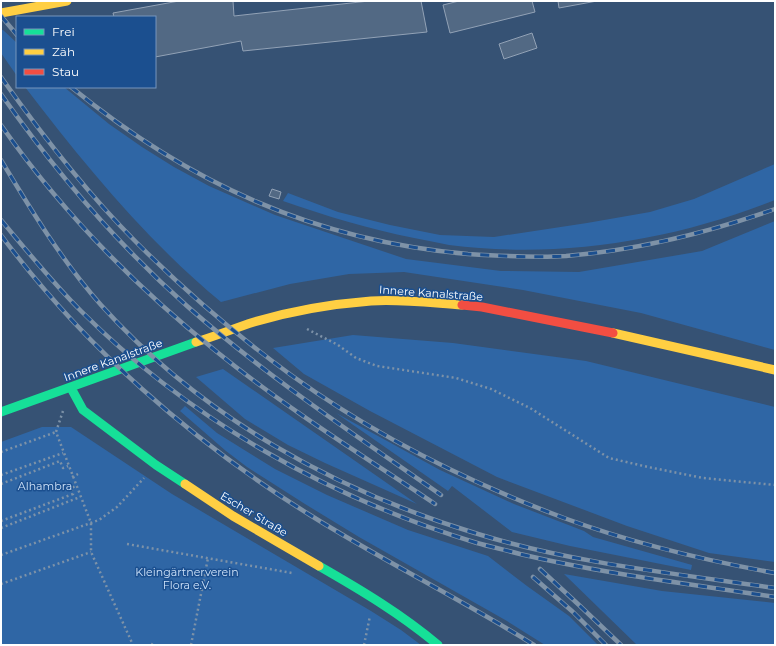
<svg xmlns="http://www.w3.org/2000/svg" width="776" height="646" viewBox="0 0 776 646" font-family="Montserrat,sans-serif">
<style>
.green{fill:#2f66a5}
.building{fill:#526984;stroke:#92a2b6}
.lines{fill:none;stroke-linecap:round;stroke-linejoin:round}
.path{stroke:#7d92a8;stroke-width:2.5;stroke-dasharray:2 3;stroke-linecap:butt}
.fast{stroke:#16e098;stroke-width:9}
.slow{stroke:#ffcf43;stroke-width:9}
.jam{stroke:#f24e42;stroke-width:9}
.rail-casing{stroke:#7e92a7;stroke-width:4.5}
.rail{stroke:#1b4f8f;stroke-width:3;stroke-dasharray:9;stroke-linecap:butt}
.labels{text-anchor:middle;stroke-width:3;stroke-linejoin:round;paint-order:stroke}
.street-label{font-size:11px;fill:#fff;stroke:#1b4f8f}
.park-label{font-size:11px;fill:#cfe3fa;stroke:#1b4f8f}
</style>
<rect width="100%" height="100%" fill="#365274"/>
<path class="green" d="M1,30H3L17,43V76L1,53Z
M25,87H64L109,124L142,147L174,167L209,186L275,215L406,259L501,271L579,272L702,251L775,221V350L641,313L523,290L404,272L349,274L290,284L221,302C146,240 84,164 25,87Z
M775,164V200C672,241 559,259 449,245C438,243 426,240 414,238C369,229 326,216 283,201L288,193L338,212L390,225L440,235L494,237L587,223L650,212L694,199Z
M353,335L453,343L586,361L775,407V562L709,553L627,526L497,477L370,411L304,374L273,348Z
M223,369L417,504L325,463L288,445L245,419L196,377Z
M185,406L217,433L275,469L327,495L408,530L488,556L527,586L569,616L598,645H545L507,621L359,537L305,504L247,467L226,451L180,411Z
M336,413L440,470L514,504L584,531L593,537L692,565L691,570L570,546L512,532L452,486L448,491Z
M42,427H71L172,494L371,611L401,630L421,645H1V442Z
M564,574L662,591L775,603V645H637Z"/>
<path class="building" d="M179,1H233L234,16L369,1H421L427,32L243,51L241,41L155,57V17H114L113,13Z
M459,1H532L535,12L450,33L443,5Z
M558,1H597L559,8Z
M532,33L537,48L504,59L499,44Z
M272,189L281,192L279,199L269,196Z"/>
<g class="lines">
<path class="path" d="M307,329L338,345L356,358L377,366L456,378L491,389L530,408L609,458L648,467L703,478L775,485
M63,411L56,432L91,523V552L133,645
M1,452L56,432
M1,475L63,453
M72,477L78,474
M1,484L60,461L63,468L68,466
M1,521L73,494L71,488L76,486
M1,528L80,497
M127,544L292,573
M1,555L99,520L117,507L144,478
M1,584L91,552
M151,644L154,645
M191,645L208,558
M364,645L370,616"/>
<path class="fast" d="M71,388L83,410L156,465L185,484
M1,412L196,342
M319,566C361,590 401,614 438,645"/>
<path class="slow" d="M1,13L67,1
M613,333L775,370
M196,342C216,336 235,328 254,322C291,311 332,304 371,301C401,299 432,303 462,305
M185,484L233,516L319,566"/>
<path class="jam" d="M462,305L482,307L613,333"/>
<defs>
<path id="rail" d="M1,16L17,35
M1,77C42,135 86,192 136,242C184,290 236,335 291,375C374,435 468,482 564,518C632,543 703,560 775,573
M71,87C189,183 315,241 468,254C500,256 533,258 566,256C638,250 707,233 775,209
M1,94C55,171 116,243 187,306C266,376 355,435 441,495
M1,125C61,211 136,287 217,352C286,408 362,455 435,504
M1,160C31,210 62,261 101,305C202,417 335,491 478,534C572,563 678,574 775,588
M1,220C27,251 52,282 81,311C190,420 329,498 477,543C491,547 506,550 520,554C604,574 690,584 775,597
M1,235C83,346 193,442 310,515C383,561 461,599 534,645
M540,569L579,605L621,645
M533,577L573,612L606,645"/>
</defs>
<use href="#rail" class="rail-casing"/>
<use href="#rail" class="rail"/>
</g>
<g class="labels">
<g class="street-label">
<text transform="translate(431 293) rotate(4)" y="4">Innere Kanalstraße</text>
<text transform="translate(113 360) rotate(-20)" y="4">Innere Kanalstraße</text>
<text transform="translate(254 514) rotate(31)" y="4">Escher Straße</text>
</g>
<g class="park-label">
<text x="45" y="490">Alhambra</text>
<text x="187" y="576">Kleingärtnerverein<tspan x="187" dy="13">Flora e.V.</tspan></text>
</g>
</g>
<rect width="776" height="646" fill="none" stroke="#ffffff" stroke-width="4"/>
<rect x="16" y="16" width="140" height="72" fill="#1b4f8f" stroke="#7695bc"/>
<rect x="24" y="29" width="20" height="6" fill="#16e098" stroke="#7695bc"/>
<text x="52" y="36" font-size="12" fill="#ffffff">Frei</text>
<rect x="24" y="49" width="20" height="6" fill="#ffcf43" stroke="#7695bc"/>
<text x="52" y="56" font-size="12" fill="#ffffff">Zäh</text>
<rect x="24" y="69" width="20" height="6" fill="#f24e42" stroke="#7695bc"/>
<text x="52" y="76" font-size="12" fill="#ffffff">Stau</text>
</svg>
